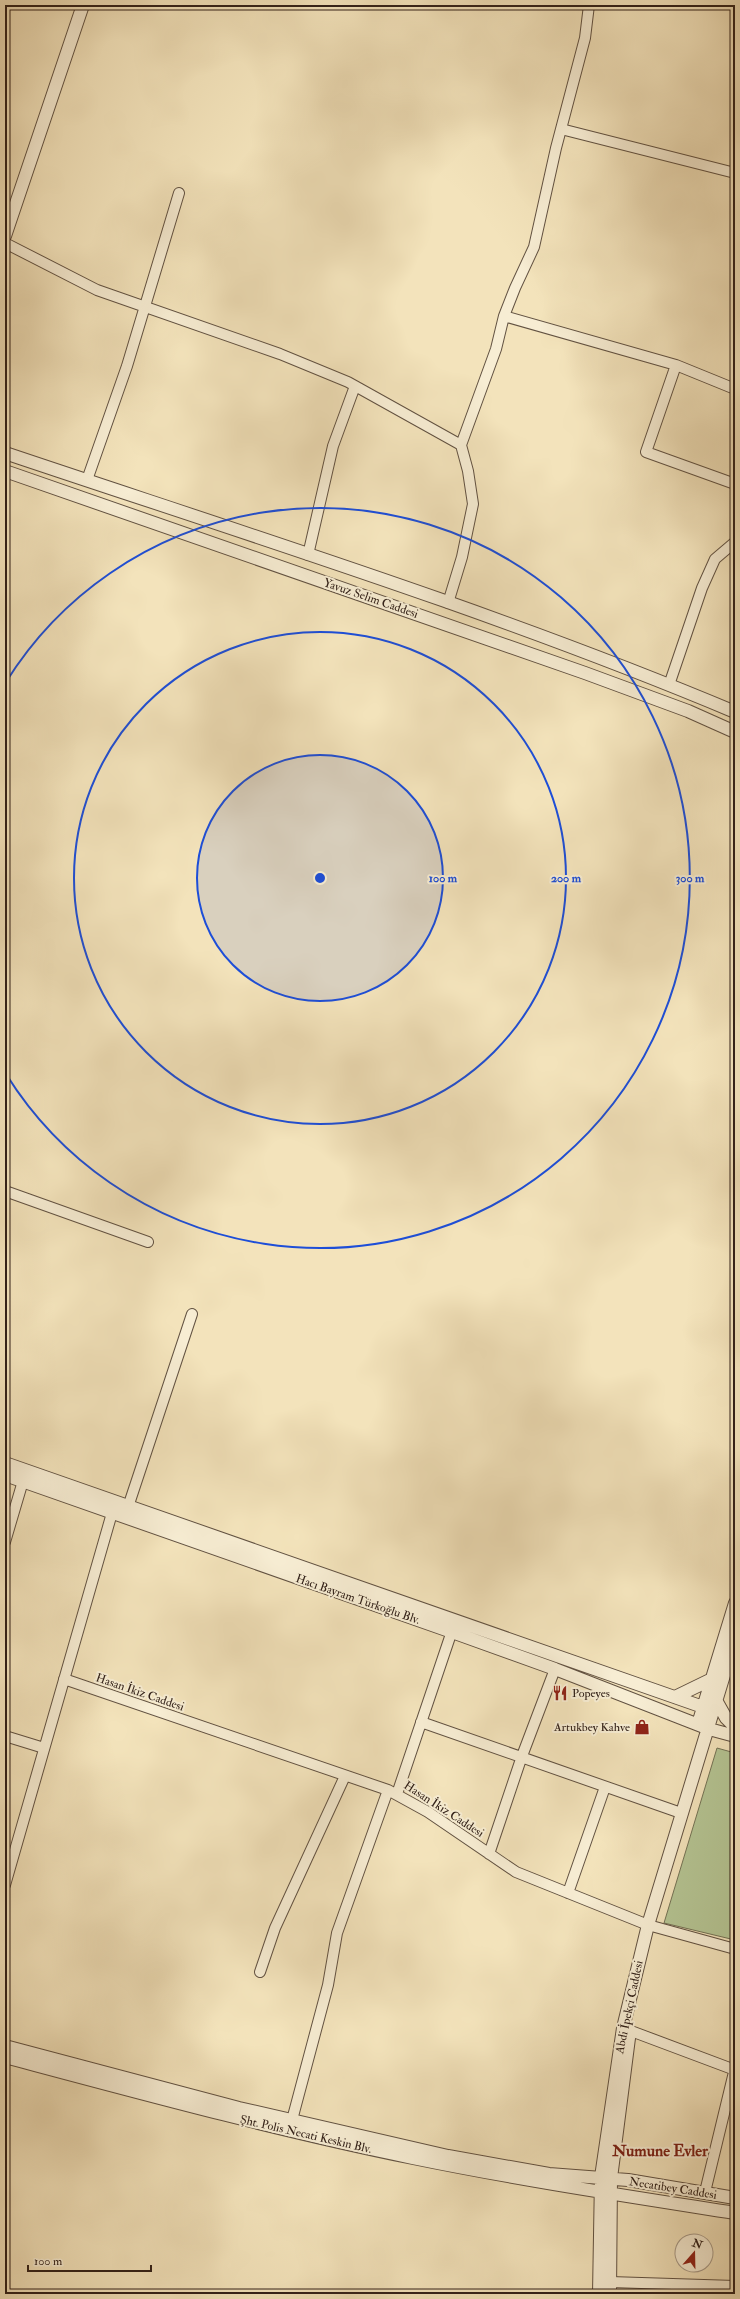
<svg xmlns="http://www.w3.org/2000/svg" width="740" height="2299" viewBox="0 0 740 2299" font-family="'IM FELL Double Pica',serif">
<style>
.green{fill:#b5c594;stroke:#747356}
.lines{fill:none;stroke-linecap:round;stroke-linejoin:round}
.minor-casing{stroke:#625242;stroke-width:12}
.tertiary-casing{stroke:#625242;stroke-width:14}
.minor{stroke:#f7edd3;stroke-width:10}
.tertiary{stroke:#f7edd3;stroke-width:12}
.ring{fill:none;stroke:#1d4ed8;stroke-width:2}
.labels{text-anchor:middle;stroke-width:4;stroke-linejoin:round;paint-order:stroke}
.street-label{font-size:12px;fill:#322119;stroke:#f7edd3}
.poi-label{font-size:12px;fill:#322119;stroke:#f7edd3;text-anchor:start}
.district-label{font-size:16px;font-weight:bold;fill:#7a1f14;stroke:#f7edd3}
.centre{fill:#1d4ed8;stroke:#f7edd3;stroke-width:2}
.ring-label{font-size:12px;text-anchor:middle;font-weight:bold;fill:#1d4ed8;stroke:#f7edd3;stroke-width:4;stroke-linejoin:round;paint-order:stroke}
</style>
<rect width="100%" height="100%" fill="#f3e3bb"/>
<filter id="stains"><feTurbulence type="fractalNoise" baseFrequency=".005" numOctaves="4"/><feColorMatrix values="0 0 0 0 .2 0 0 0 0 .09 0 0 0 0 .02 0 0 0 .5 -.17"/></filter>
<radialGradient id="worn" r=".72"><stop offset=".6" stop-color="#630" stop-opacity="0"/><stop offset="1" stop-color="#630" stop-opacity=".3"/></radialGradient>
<path class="green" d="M717,1748L735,1753V1940L664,1923Z"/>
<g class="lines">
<defs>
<path id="minor" d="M561,129L735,173
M5,243L97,290L280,354L348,382L461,445L468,471L473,504L462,557L448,603
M504,316L676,365L735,389
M676,365L646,452L735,484
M461,445L496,349L504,316L515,288L534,247L556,148L585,38L589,5
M87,480L127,366L179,193
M308,555L333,446L355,386
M669,685L702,588L715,559L735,542
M5,1191L148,1242
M126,1513L192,1314
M5,1542L23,1481
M64,1679L388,1790L428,1812L516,1872L648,1925L735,1949
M421,1722L681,1813
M5,1736L44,1748
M397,1794L454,1625
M489,1854L522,1756L555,1669
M5,1885L112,1513
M568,1893L605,1787
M260,1972L275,1928L345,1776
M623,2028L735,2070
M292,2120L328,1985L337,1933L388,1790
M705,2192L735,2068
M610,2282L735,2286"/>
<path id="tertiary" d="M5,236L83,5
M5,453C249,535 497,612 735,712
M5,471L585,673L688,711L735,732
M5,1463L703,1707
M5,1475L452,1632L555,1669L709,1729L735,1736
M675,1697L712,1679
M717,1702L726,1718L735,1727
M698,1724L735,1603
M5,2046L239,2108L448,2156L549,2174L628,2180L735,2198
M5,2057C140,2093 276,2130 413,2158C520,2180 627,2196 735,2213
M599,2294L601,2177L623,2028L648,1925L735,1639
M610,2294L611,2178L629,2038"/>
</defs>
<use href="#minor" class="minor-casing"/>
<use href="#tertiary" class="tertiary-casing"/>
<use href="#minor" class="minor"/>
<use href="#tertiary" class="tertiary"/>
</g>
<circle cx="320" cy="878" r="123" fill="#1d4ed8" fill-opacity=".12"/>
<g class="ring">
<circle cx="320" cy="878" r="123"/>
<circle cx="320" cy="878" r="246"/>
<path d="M6 682A370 370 0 1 1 6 1074"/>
</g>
<defs>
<symbol id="restaurant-bare" viewBox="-9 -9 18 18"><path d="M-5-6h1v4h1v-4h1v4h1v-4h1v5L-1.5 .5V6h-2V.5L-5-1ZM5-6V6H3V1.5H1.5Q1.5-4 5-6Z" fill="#8f2418" stroke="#f7edd3" stroke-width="2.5" paint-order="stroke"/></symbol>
<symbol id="shop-bare" viewBox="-9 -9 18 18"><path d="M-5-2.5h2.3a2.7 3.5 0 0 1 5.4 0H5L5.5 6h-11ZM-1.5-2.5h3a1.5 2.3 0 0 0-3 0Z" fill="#8f2418" stroke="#f7edd3" stroke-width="2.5" paint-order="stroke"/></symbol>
</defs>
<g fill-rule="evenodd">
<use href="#restaurant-bare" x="549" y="1682" width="22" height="22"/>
<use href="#shop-bare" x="631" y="1716" width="22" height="22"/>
</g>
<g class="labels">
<g class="street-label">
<text transform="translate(371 598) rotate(19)" y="4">Yavuz Selim Caddesi</text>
<text transform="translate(358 1599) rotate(19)" y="4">Hacı Bayram Türkoğlu Blv.</text>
<text transform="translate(140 1692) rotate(19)" y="4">Hasan İkiz Caddesi</text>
<text transform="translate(444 1809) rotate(33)" y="4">Hasan İkiz Caddesi</text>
<text transform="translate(629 2007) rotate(-78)" y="4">Abdi İpekçi Caddesi</text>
<text transform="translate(306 2134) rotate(13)" y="4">Şht. Polis Necati Keskin Blv.</text>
<text transform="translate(673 2188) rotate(9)" y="4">Necatibey Caddesi</text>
</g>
<g class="poi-label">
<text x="572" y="1697">Popeyes</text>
<text x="630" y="1731" text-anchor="end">Artukbey Kahve</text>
</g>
<g class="district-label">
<text x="660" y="2156">Numune Evler</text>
</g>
</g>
<circle cx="320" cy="878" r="6" class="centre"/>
<g class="ring-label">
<text x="443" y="882">100 m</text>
<text x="566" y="882">200 m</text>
<text x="690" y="882">300 m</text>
</g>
<rect width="740" height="2299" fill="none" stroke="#f3e3bb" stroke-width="20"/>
<rect x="6" y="6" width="728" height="2287" fill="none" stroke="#322119" stroke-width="2"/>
<rect x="10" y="10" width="720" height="2279" fill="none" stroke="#322119"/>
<g transform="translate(694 2253) rotate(20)"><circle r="19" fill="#f7edd3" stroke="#a89b89"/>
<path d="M0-3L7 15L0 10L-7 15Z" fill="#8f2418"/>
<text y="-6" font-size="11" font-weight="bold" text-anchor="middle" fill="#322119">N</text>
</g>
<path d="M28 2265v6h123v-6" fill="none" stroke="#322119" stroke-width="2"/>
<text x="34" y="2265" font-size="12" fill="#322119" stroke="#f7edd3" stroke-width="3" paint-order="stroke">100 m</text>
<rect width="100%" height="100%" filter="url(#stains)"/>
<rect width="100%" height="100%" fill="url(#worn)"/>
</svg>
